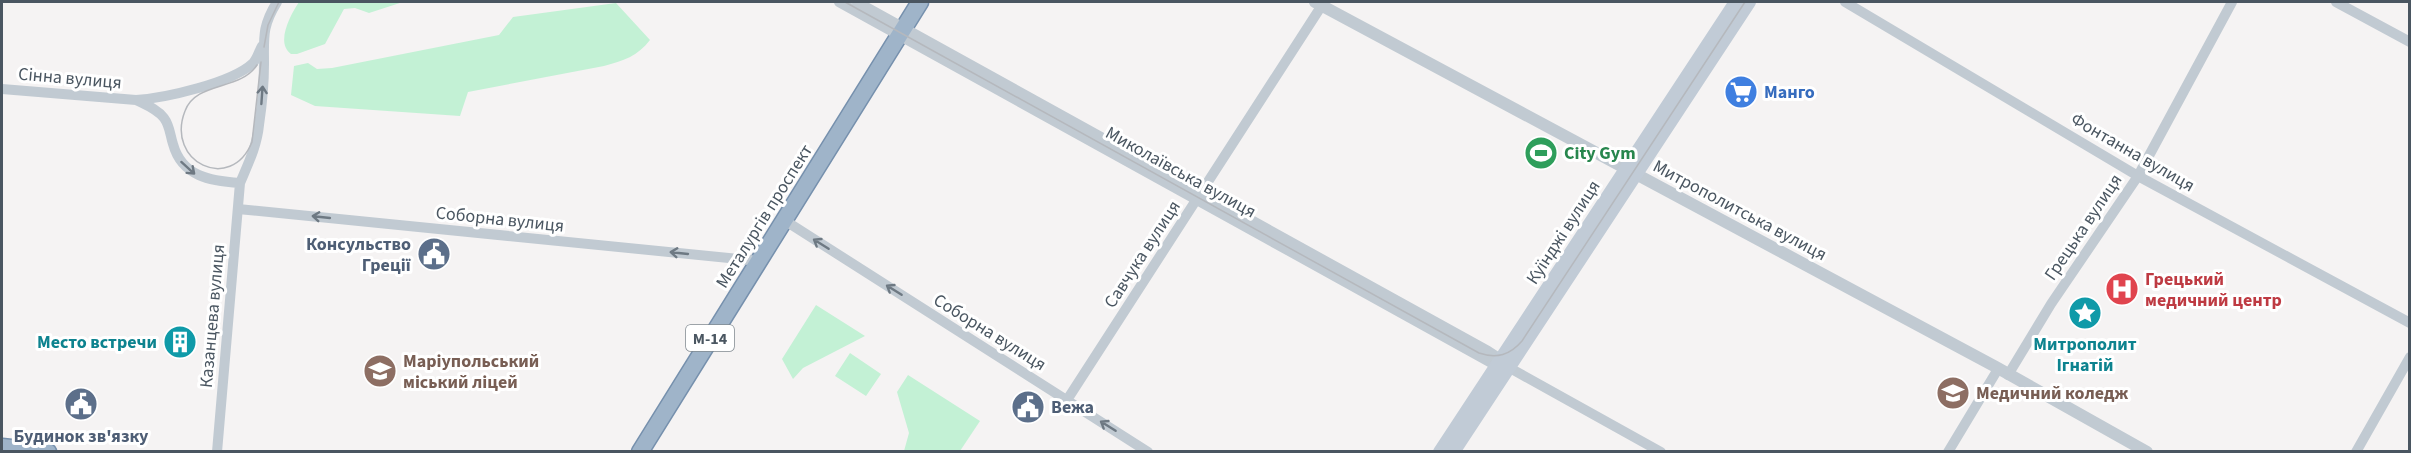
<svg xmlns="http://www.w3.org/2000/svg" width="2411" height="453" viewBox="0 0 2411 453" font-family="'Source Sans 3',sans-serif">
<style>
.green{fill:#c3f1d5}
.lines{fill:none;stroke-linecap:round;stroke-linejoin:round}
.trunk-casing{stroke:#7690ad;stroke-width:19}
.minor{stroke:#c1cad2;stroke-width:10}
.tertiary{stroke:#c1cad2;stroke-width:12}
.secondary{stroke:#c1cbd6;stroke-width:14}
.trunk{stroke:#9fb4c9;stroke-width:16}
.tram{stroke:#b5b8bd;stroke-width:1.5}
.oneway{stroke:#6e7983}
.labels{text-anchor:middle;stroke-width:6;stroke-linejoin:round;paint-order:stroke}
.shield{fill:#fff;stroke:#808990;stroke-width:1.5}
.shield-label{font-size:16px;font-weight:bold;fill:#4a5661}
.street-label{font-size:18px;fill:#4a5661;stroke:#fff}
.shop-label{font-size:18px;font-weight:bold;fill:#366cbe;stroke:#fff;text-anchor:start}
.leisure-label{font-size:18px;font-weight:bold;fill:#27864d;stroke:#fff;text-anchor:start}
.service-label{font-size:18px;font-weight:bold;fill:#4e5e75;stroke:#fff;text-anchor:end}
.health-label{font-size:18px;font-weight:bold;fill:#be3a42;stroke:#fff;text-anchor:start}
.culture-label{font-size:18px;font-weight:bold;fill:#0d838f;stroke:#fff;text-anchor:end}
.education-label{font-size:18px;font-weight:bold;fill:#785e54;stroke:#fff;text-anchor:start}
</style>
<rect width="100%" height="100%" fill="#f5f3f3"/>
<path class="green" d="M299,2H403L369,13L355,8L344,9L325,44L297,54H291C275,43 291,14 299,2Z
M616,3L650,40C638,56 623,61 604,66L468,92L460,116L315,106L291,95L294,66L308,63L317,69L332,68L499,35L513,17Z
M816,305L865,336L803,368L793,379L782,359Z
M850,353L881,374L866,396L835,376Z
M908,375L980,421L960,451H904L909,433L897,392Z"/>
<g class="lines">
<defs>
<path id="trunk" d="M2,447L48,452
M640,452L920,2"/>
</defs>
<use href="#trunk" class="trunk-casing"/>
<path class="minor" d="M839,2L1497,366L1508,367L1661,452
M857,2L1488,351L1505,362
M1845,2L2138,176L2410,323
M2336,2L2410,42
M2,89L136,100C165,98 232,83 253,63C257,59 259,51 262,46
M136,100C146,105 157,109 164,118C170,126 170,135 173,144C182,177 211,181 240,183
M238,209L759,261
M784,220L1148,452
M2008,375L2051,304L2138,176L2232,2
M1067,400L1324,2
M217,452L240,183C248,164 257,146 259,125C262,105 264,84 264,64C264,37 262,26 277,2
M1948,452L1998,369
M2356,452L2410,357"/>
<path class="tertiary" d="M1315,2L1996,367L2147,452"/>
<path class="secondary" d="M1440,452L1736,2
M1453,452L1749,2"/>
<use href="#trunk" class="trunk"/>
<path class="tram" d="M845,2L1479,353C1497,359 1510,355 1522,341L1745,2
M264,47L268,25L279,2
M257,65C240,91 196,81 185,111C165,162 231,194 252,142L261,62"/>
</g>
<defs><path id="oneway-shaft" d="M-6 0H5M1.5-3L5.5 0L1.5 3" fill="none" stroke-width="1.6" stroke-linecap="round" stroke-linejoin="round" transform="scale(1.5)"/></defs>
<g class="oneway">
<use href="#oneway-shaft" transform="translate(262 95) rotate(-86)"/>
<use href="#oneway-shaft" transform="translate(188 168) rotate(42)"/>
<use href="#oneway-shaft" transform="translate(321 217) rotate(-174)"/>
<use href="#oneway-shaft" transform="translate(821 244) rotate(-148)"/>
<use href="#oneway-shaft" transform="translate(679 253) rotate(-174)"/>
<use href="#oneway-shaft" transform="translate(894 290) rotate(-148)"/>
<use href="#oneway-shaft" transform="translate(1108 426) rotate(-148)"/>
</g>
<defs>
<symbol id="supermarket-disc" viewBox="-11 -11 22 22"><circle r="9.5" fill="#3f7fe0" stroke="#fff"/><path d="M-6-5.5h2.5l.6 2H6L4.5 2H-2.5L-4.4-4H-6ZM-1.5 3.2a1.3 1.3 0 1 0 .1 0ZM3 3.2a1.3 1.3 0 1 0 .1 0Z" fill="#fff"/></symbol>
<symbol id="stadium-disc" viewBox="-11 -11 22 22"><circle r="9.5" fill="#2e9e5b" stroke="#fff"/><path d="M0-5a6.5 5 0 1 0 0 10a6.5 5 0 1 0 0-10ZM-3.5-1.8h7v3.6h-7Z" fill="#fff"/></symbol>
<symbol id="civic-disc" viewBox="-11 -11 22 22"><circle r="9.5" fill="#5c6f8a" stroke="#fff"/><path d="M-.6-6.5H3V-4.5H.6V-3L4-1V1h2V6H-6V1h2V-1L-.6-3ZM-1.2 2.5V6h2.4V2.5Z" fill="#fff"/></symbol>
<symbol id="hospital-disc" viewBox="-11 -11 22 22"><circle r="9.5" fill="#e0444e" stroke="#fff"/><path d="M-5-5h3v3.5h4V-5h3V5h-3V1.5h-4V5h-3Z" fill="#fff"/></symbol>
<symbol id="sight-disc" viewBox="-11 -11 22 22"><circle r="9.5" fill="#0f9aa8" stroke="#fff"/><path d="M0-6L1.8-2.2L6-1.7L2.9 1.2L3.7 5.4L0 3.3L-3.7 5.4L-2.9 1.2L-6-1.7L-1.8-2.2Z" fill="#fff"/></symbol>
<symbol id="building-disc" viewBox="-11 -11 22 22"><circle r="9.5" fill="#0f9aa8" stroke="#fff"/><path d="M-4-6H4V6H1V3H-1V6H-4ZM-2.5-4.3h1.7v1.8h-1.7ZM.8-4.3h1.7v1.8H.8ZM-2.5-1h1.7V.8h-1.7ZM.8-1h1.7V.8H.8Z" fill="#fff"/></symbol>
<symbol id="school-disc" viewBox="-11 -11 22 22"><circle r="9.5" fill="#8d6e63" stroke="#fff"/><path d="M0-5L7-2L0 1L-7-2ZM-4 1L0 2.5L4 1V4Q0 6-4 4Z" fill="#fff"/></symbol>
<symbol id="university-disc" viewBox="-11 -11 22 22"><circle r="9.5" fill="#8d6e63" stroke="#fff"/><path d="M0-5L7-2L0 1L-7-2ZM-4 1L0 2.5L4 1V4Q0 6-4 4Z" fill="#fff"/></symbol>
</defs>
<g fill-rule="evenodd">
<use href="#supermarket-disc" x="1722" y="73" width="38" height="38"/>
<use href="#stadium-disc" x="1522" y="134" width="38" height="38"/>
<use href="#civic-disc" x="415" y="235" width="38" height="38"/>
<use href="#hospital-disc" x="2103" y="270" width="38" height="38"/>
<use href="#sight-disc" x="2066" y="294" width="38" height="38"/>
<use href="#building-disc" x="161" y="323" width="38" height="38"/>
<use href="#school-disc" x="361" y="352" width="38" height="38"/>
<use href="#university-disc" x="1934" y="374" width="38" height="38"/>
<use href="#civic-disc" x="62" y="385" width="38" height="38"/>
<use href="#civic-disc" x="1009" y="388" width="38" height="38"/>
</g>
<g class="labels">
<rect class="shield" x="686" y="325" width="48" height="26" rx="4.5"/>
<g class="shield-label">
<text x="710" y="344">М-14</text>
</g>
<g class="street-label">
<text transform="translate(70 78) rotate(5)" y="6">Сінна вулиця</text>
<text transform="translate(2133 152) rotate(30)" y="6">Фонтанна вулиця</text>
<text transform="translate(1181 172) rotate(29)" y="6">Миколаївська вулиця</text>
<text transform="translate(1740 210) rotate(28)" y="6">Митрополитська вулиця</text>
<text transform="translate(764 216) rotate(-58)" y="6">Металургів проспект</text>
<text transform="translate(500 219) rotate(6)" y="6">Соборна вулиця</text>
<text transform="translate(2083 227) rotate(-56)" y="6">Грецька вулиця</text>
<text transform="translate(1563 232) rotate(-57)" y="6">Куїнджі вулиця</text>
<text transform="translate(1142 254) rotate(-57)" y="6">Савчука вулиця</text>
<text transform="translate(212 316) rotate(-85)" y="6">Казанцева вулиця</text>
<text transform="translate(990 332) rotate(32)" y="6">Соборна вулиця</text>
</g>
<g class="shop-label">
<text x="1764" y="98">Манго</text>
</g>
<g class="leisure-label">
<text x="1564" y="159">City Gym</text>
</g>
<g class="service-label">
<text x="411" y="250">Консульство<tspan x="411" dy="21">Греції</tspan></text>
<text x="1051" y="413" text-anchor="start">Вежа</text>
<text x="81" y="442" text-anchor="middle">Будинок зв'язку</text>
</g>
<g class="health-label">
<text x="2145" y="285">Грецький<tspan x="2145" dy="21">медичний центр</tspan></text>
</g>
<g class="culture-label">
<text x="157" y="348">Место встречи</text>
<text x="2085" y="350" text-anchor="middle">Митрополит<tspan x="2085" dy="21">Ігнатій</tspan></text>
</g>
<g class="education-label">
<text x="403" y="367">Маріупольський<tspan x="403" dy="21">міський ліцей</tspan></text>
<text x="1976" y="399">Медичний коледж</text>
</g>
</g>
<rect width="2411" height="453" fill="none" stroke="#4a5661" stroke-width="6"/>
</svg>
